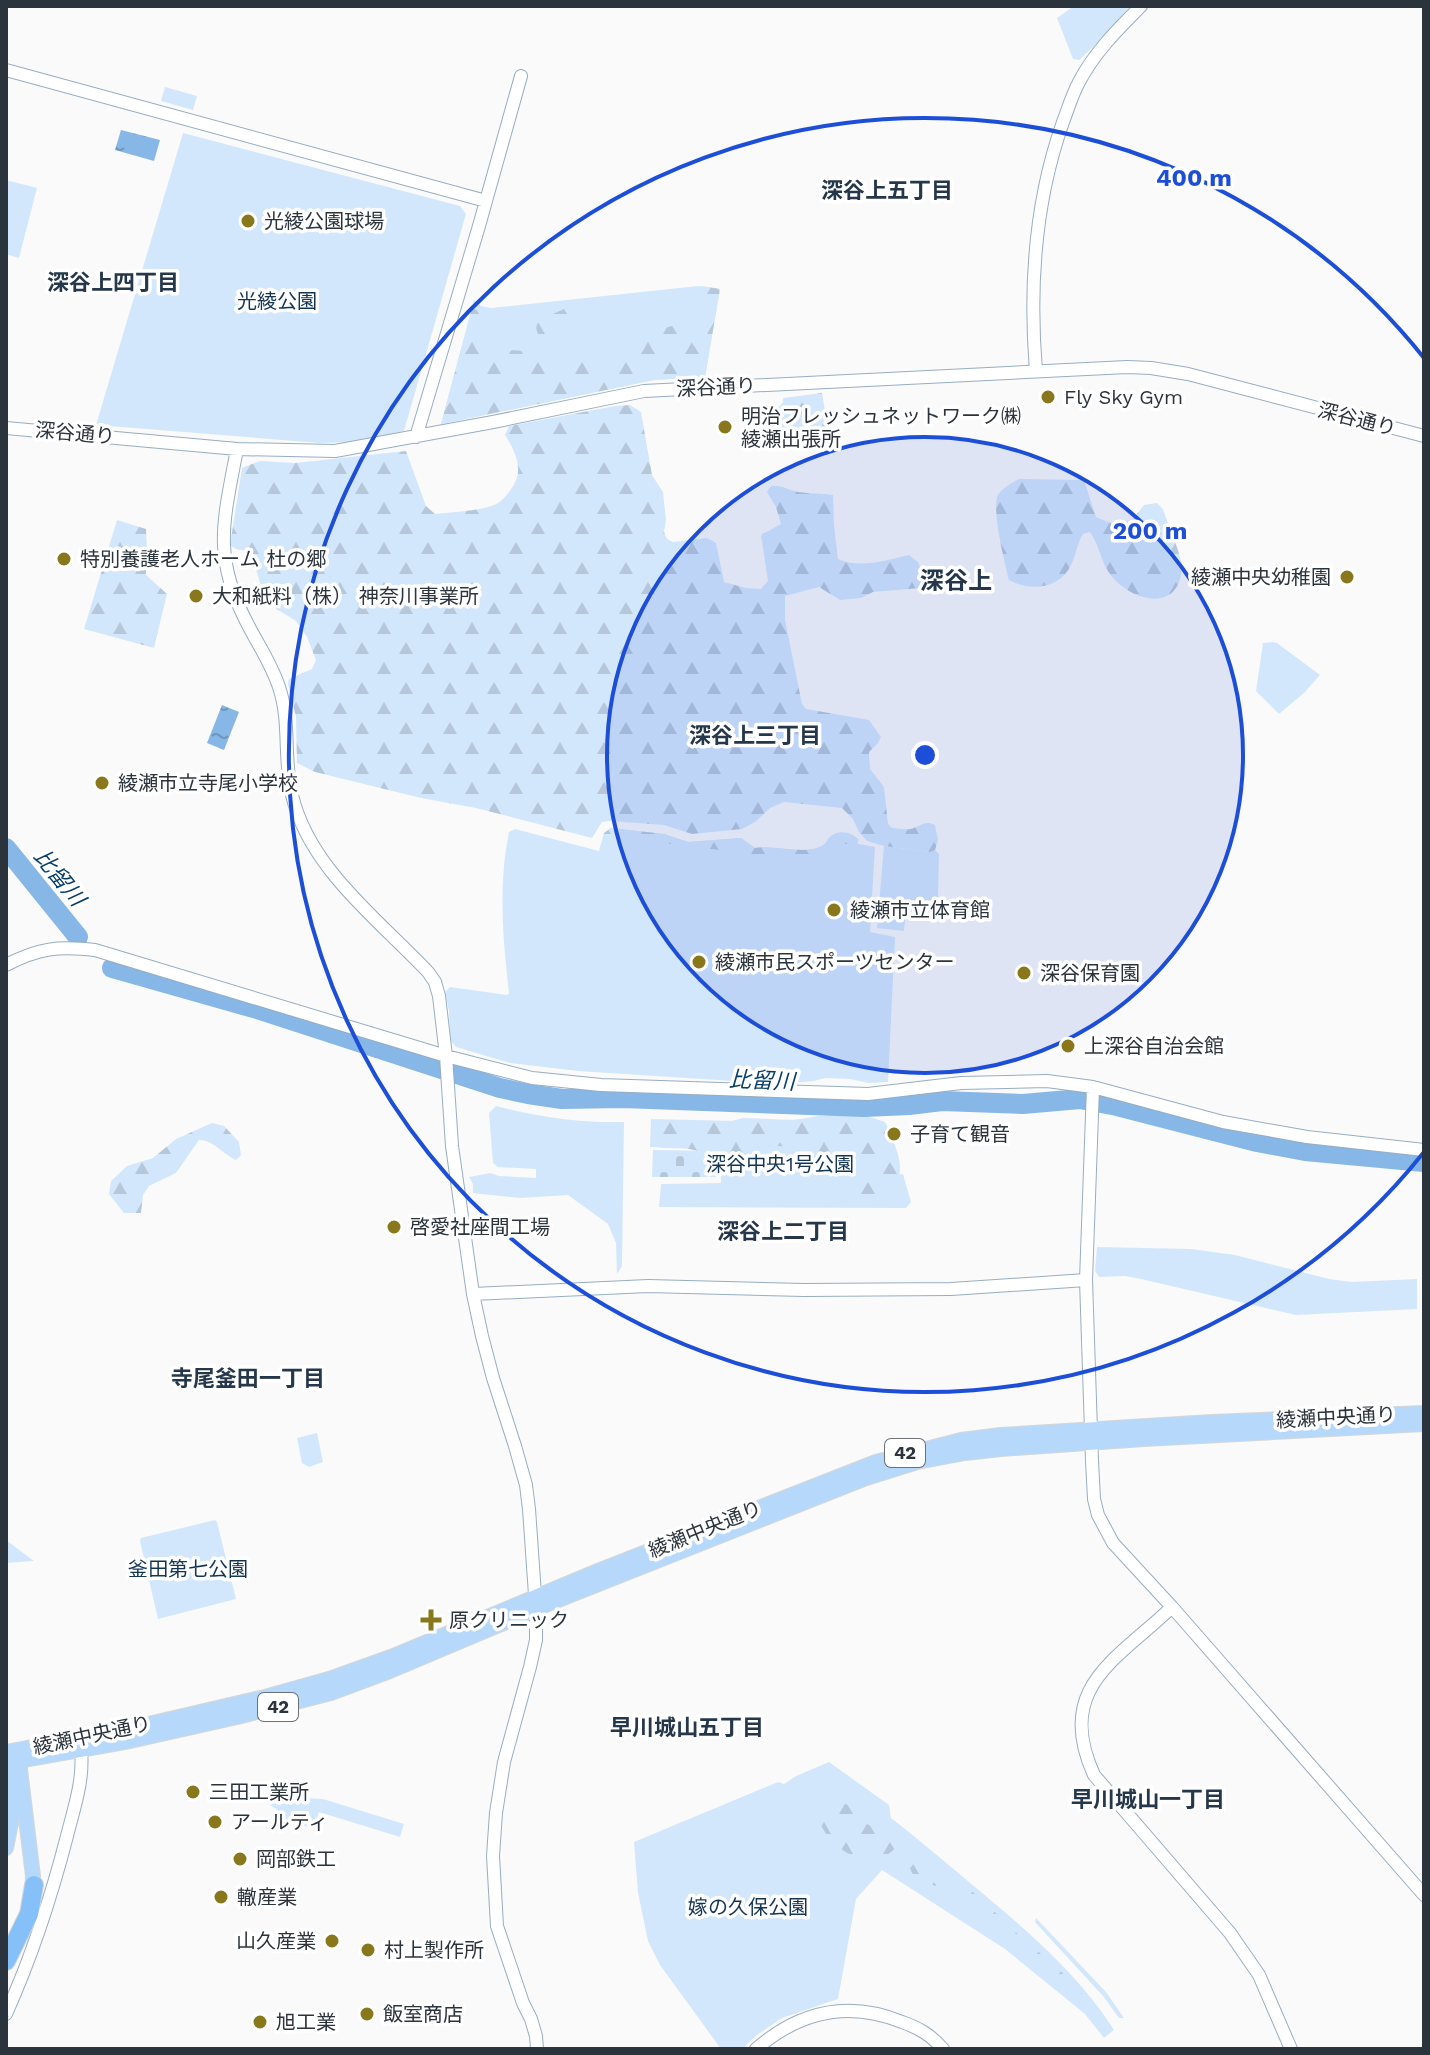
<svg xmlns="http://www.w3.org/2000/svg" width="1430" height="2055" viewBox="0 0 1430 2055" font-family="'Work Sans','Noto Sans JP',sans-serif">
<style>
.green{fill:#d3e7fc}
.forest{fill:url(#forest-firs)}
.cemetery{fill:url(#cemetery-stones)}
.water{fill:url(#water-ripples)}
.lines{fill:none;stroke-linecap:round;stroke-linejoin:round}
.river{stroke:#87b7e6;stroke-width:20}
.minor-casing{stroke:#97adc3;stroke-width:14}
.major-casing{stroke:#d5d6d8;stroke-width:16}
.highway-casing{stroke:#d5d6d8;stroke-width:20}
.minor{stroke:#fff;stroke-width:12}
.major{stroke:#b6d9fb;stroke-width:14}
.highway{stroke:#86c0f8;stroke-width:18}
.ring{fill:none;stroke:#1d4ed8;stroke-width:4}
.poi-dot{fill:#88771b;stroke:#fff;stroke-width:3}
.labels{text-anchor:middle;stroke-width:7;stroke-linejoin:round;paint-order:stroke}
.shield{fill:#fff;stroke:#6b7177;stroke-width:2}
.shield-label{font-size:18px;font-weight:bold;fill:#2b343d}
.poi-label{font-size:20px;fill:#2b343d;stroke:#fff;text-anchor:start}
.park-label{font-size:20px;fill:#123554;stroke:#fff}
.street-label{font-size:20px;fill:#2b343d;stroke:#fff}
.neighbourhood-label{font-size:22px;font-weight:bold;fill:#25374a;stroke:#fff}
.water-label{font-size:22px;font-style:italic;fill:#073f6a;stroke:#fff}
.quarter-label{font-size:24px;font-weight:bold;fill:#25374a;stroke:#fff}
.centre{fill:#1d4ed8;stroke:#fff;stroke-width:4}
.ring-label{font-size:24px;text-anchor:middle;font-weight:bold;fill:#1d4ed8;stroke:#fff;stroke-width:7;stroke-linejoin:round;paint-order:stroke}
</style>
<defs>
<pattern id="forest-firs" width="22" height="20" patternUnits="userSpaceOnUse" patternTransform="scale(2)"><rect width="22" height="20" fill="#d3e7fc"/><path d="M5 1l3.5 6h-7zM16 11l3.5 6h-7z" fill="#b5c7d9"/></pattern>
<pattern id="cemetery-stones" width="16" height="16" patternUnits="userSpaceOnUse" patternTransform="scale(2)"><rect width="16" height="16" fill="#d3e7fc"/><path d="M2 7V4a2 2 0 0 1 4 0v3zM10 15v-3a2 2 0 0 1 4 0v3z" fill="#b5c7d9"/></pattern>
<pattern id="water-ripples" width="26" height="14" patternUnits="userSpaceOnUse" patternTransform="scale(2)"><rect width="26" height="14" fill="#87b7e6"/><path d="M2 4q2-2 4 0t4 0M15 11q2-2 4 0t4 0" fill="none" stroke="#6f96bc"/></pattern>
</defs>
<rect width="100%" height="100%" fill="#fafafa"/>
<path class="green" d="M1074,6H1130L1106,35L1079,60L1073,59L1057,18Z
M165,87L197,96L193,110L161,101Z
M183,133L460,206L466,214L404,431L354,442L320,443L96,425Z
M6,180L37,188L19,258L6,254Z
M698,286L720,289L705,377L654,380L441,424L474,300L481,306L491,308Z
M1273,642L1277,643L1320,675L1304,693L1279,714L1256,691L1263,643Z
M611,828L664,834L688,842L741,838L755,848C776,845 812,857 827,842L843,841L875,847L870,932L895,937L888,1082L869,1083L850,1079L825,1078L814,1081L778,1084L578,1071L510,1063L456,1047L450,1040L449,1011L445,992L450,987L507,995L509,993C503,939 498,886 509,832L515,829L599,851L604,833Z
M884,846L930,852L935,850L939,854L938,900H907L904,931L877,928Z
M496,1106C538,1117 580,1123 624,1122L622,1266L617,1274L616,1243L608,1224L568,1195L520,1198L473,1193V1184L469,1177L490,1173L499,1176L536,1178V1169L498,1167L493,1163L489,1113Z
M651,1119L736,1121L829,1119L872,1176L903,1174L911,1202L906,1208L659,1207L661,1184L721,1183L720,1149L650,1147Z
M1097,1247L1191,1249L1235,1255L1329,1279L1351,1282L1417,1279V1309L1296,1315L1141,1279L1125,1276L1099,1277L1095,1271Z
M317,1433L323,1462L309,1467L302,1463L297,1438Z
M215,1520L217,1522L236,1599L158,1619L140,1541L141,1538Z
M6,1540L34,1561L6,1563Z
M829,1762L889,1805L891,1818C916,1837 939,1857 963,1877C1016,1921 1077,1971 1114,2030L1104,2038L1085,2014L1005,1949L882,1870L856,1899L838,1999L782,2018L757,2035L742,2049H721L660,1965L648,1941L638,1893L634,1842L778,1782L784,1784L796,1776Z
M264,1796L323,1799L404,1824L400,1837L319,1812L314,1828L284,1820L276,1809L262,1799Z
M1036,1918L1106,1992L1124,2018H1119L1103,1996L1035,1922Z"/>
<path class="forest" d="M702,286L720,289L705,377L654,380L441,424L472,308L479,311L484,315L481,342L488,351L497,353C513,346 536,354 553,355C559,355 565,353 571,355C583,358 589,362 601,361C612,360 622,360 631,354C645,346 668,316 683,329C690,335 689,343 697,348C711,338 712,317 706,302L700,299L698,292Z
M581,303L587,305L583,320L562,341L555,345L543,342C529,323 539,320 555,313C565,309 571,304 581,303Z
M822,393L829,435L766,451L754,414L780,406L783,402V398Z
M630,405L641,412L652,475L663,492L666,520L664,532L667,539L673,542L707,538L716,543L724,582L746,588L761,589L768,581L761,535L781,524L776,507L767,492L771,486C782,485 788,490 798,492C809,494 821,493 833,495L834,525L838,559C859,569 887,560 909,555L918,562L924,579L920,588L873,592L861,598L840,600L819,587L785,596V620L802,704L806,709L869,720L881,737L878,743L869,752L870,769L884,787L888,824L892,828C897,828 906,830 911,829C922,826 924,820 935,825L938,840L935,850L930,852L884,846L867,841L859,832L853,819L842,808L784,802L770,808L755,822L742,829L692,834L664,825L610,821L602,822L592,838L476,808L421,798L315,772L297,763L296,717L288,684L289,679L312,669L316,660L307,637L296,621L275,608L263,593L251,552L236,549L230,545L242,468L260,461L295,463L406,451L426,506L435,514C451,512 485,511 498,503C507,497 518,482 518,471C519,459 511,444 505,435L509,426L615,406Z
M1019,479L1084,480L1096,517L1113,524L1132,520L1144,505L1157,503L1163,509C1167,522 1182,556 1182,567C1180,611 1137,603 1115,580C1100,564 1102,550 1090,532L1083,534C1077,544 1076,555 1071,565C1060,589 1030,592 1009,580C1005,564 991,508 998,495C1002,488 1012,483 1019,479Z
M117,520L146,529L147,549L146,575L167,594L154,648L84,629Z
M611,828L664,834L688,842L741,838L755,848C775,845 798,854 818,848C826,846 825,841 831,836C840,829 853,833 859,840L857,844H833L831,855L790,862L755,858L753,854L613,837L609,850L600,848L604,833Z
M864,1115L885,1122C891,1134 901,1157 900,1169C900,1178 895,1192 888,1198C876,1208 851,1204 841,1194C832,1185 826,1173 822,1161C800,1149 770,1138 746,1153C740,1157 734,1166 726,1167C717,1168 708,1155 700,1152C686,1146 671,1150 657,1147L655,1143L658,1130L664,1123L670,1121L686,1123L704,1121L721,1124L743,1118L794,1120L819,1116Z
M212,1123L224,1126L239,1142L241,1155L236,1160C224,1155 212,1139 199,1140L176,1173L149,1186L143,1195L141,1213H124L109,1194L111,1181L127,1166L153,1158L176,1139Z
M831,1794L852,1808L867,1824L895,1836L899,1843C867,1890 802,1826 818,1795Z
M917,1860C952,1866 994,1912 1020,1936C1050,1962 1081,1985 1101,2020L1100,2024C1093,2019 1090,2012 1083,2006C1076,1998 1067,1992 1059,1986C1024,1956 987,1930 954,1898C950,1894 944,1889 939,1887C926,1882 915,1883 910,1868Z"/>
<path class="cemetery" d="M653,1150L716,1151V1177H652Z"/>
<path class="water" d="M121,130L160,140L154,161L115,150Z
M222,705L239,712L224,750L207,743Z"/>
<g class="lines">
<path class="river" d="M6,848L78,937
M112,968L257,1009L500,1088L528,1094L562,1099L623,1098L864,1107L909,1105L942,1101L1023,1104L1080,1099L1117,1106L1257,1142L1305,1151L1424,1162"/>
<defs>
<path id="minor" d="M6,70L486,201
M1036,371C1029,287 1035,201 1063,122C1068,109 1072,95 1079,82C1094,53 1118,29 1141,6
M6,428L237,449L335,451L493,422L644,391L1127,367L1151,368L1188,374L1424,436
M416,437L479,226L521,76
M237,449C224,519 212,555 246,621C257,643 271,663 279,687C291,722 283,760 292,795C309,868 379,920 428,972L435,982L439,996L446,1056L452,1146L473,1294L482,1336L493,1378L515,1446L526,1485L529,1509L536,1609V1640L530,1667L504,1762L496,1813L493,1856L497,1926L523,2003L531,2019L536,2036L537,2049
M6,965C39,948 58,946 95,950L446,1056L532,1078L601,1085L868,1094L961,1083L1047,1081L1093,1087L1223,1122L1307,1137L1424,1150
M1093,1087L1086,1280L1092,1461L1094,1499L1098,1515L1113,1543L1172,1607L1424,1895
M473,1294L648,1286L804,1290L951,1289L1086,1280
M1172,1607C1117,1660 1054,1687 1094,1775L1230,1933L1259,1975L1291,2049
M6,2014C32,1956 51,1898 67,1836C74,1808 84,1780 81,1751
M756,2049C800,2011 848,2000 902,2022C919,2028 931,2035 943,2049"/>
<path id="major" d="M6,1752L127,1729L265,1697L329,1679L396,1655L598,1571L876,1462L961,1440L1001,1435L1212,1422L1424,1413
M15,1754L19,1761L33,1876L32,1895
M6,1763L130,1741L237,1717L331,1693L390,1671L553,1602L866,1478L917,1462L965,1453L1001,1449L1144,1439L1424,1424
M6,1848L12,1818L7,1763L10,1754"/>
<path id="highway" d="M6,1961L29,1914L34,1885"/>
</defs>
<use href="#minor" class="minor-casing"/>
<use href="#major" class="major-casing"/>
<use href="#highway" class="highway-casing"/>
<use href="#minor" class="minor"/>
<use href="#major" class="major"/>
<use href="#highway" class="highway"/>
</g>
<circle cx="925" cy="755" r="318" fill="#1d4ed8" fill-opacity=".12"/>
<g class="ring">
<circle cx="925" cy="755" r="318"/>
<path d="M1424 1152A637 637 0 1 1 1424 358"/>
</g>
<g class="poi-dot">
<circle cx="248" cy="221" r="8"/>
<circle cx="1048" cy="397" r="8"/>
<circle cx="725" cy="427" r="8"/>
<circle cx="64" cy="559" r="8"/>
<circle cx="1347" cy="577" r="8"/>
<circle cx="196" cy="596" r="8"/>
<circle cx="102" cy="783" r="8"/>
<circle cx="834" cy="910" r="8"/>
<circle cx="699" cy="962" r="8"/>
<circle cx="1024" cy="973" r="8"/>
<circle cx="1068" cy="1046" r="8"/>
<circle cx="894" cy="1134" r="8"/>
<circle cx="394" cy="1227" r="8"/>
<path d="M427 1608h8v8h8v8h-8v8h-8v-8h-8v-8h8z"/>
<circle cx="193" cy="1792" r="8"/>
<circle cx="215" cy="1822" r="8"/>
<circle cx="240" cy="1859" r="8"/>
<circle cx="221" cy="1897" r="8"/>
<circle cx="332" cy="1941" r="8"/>
<circle cx="368" cy="1950" r="8"/>
<circle cx="367" cy="2014" r="8"/>
<circle cx="260" cy="2022" r="8"/>
</g>
<g class="labels">
<g class="shield">
<rect x="885" y="1439" width="40" height="28" rx="6"/>
<rect x="258" y="1693" width="40" height="28" rx="6"/>
</g>
<g class="shield-label">
<text x="905" y="1459">42</text>
<text x="278" y="1713">42</text>
</g>
<g class="poi-label">
<text x="264" y="228">光綾公園球場</text>
<text x="1064" y="404">Fly Sky Gym</text>
<text x="741" y="423">明治フレッシュネットワーク㈱<tspan x="741" dy="23">綾瀬出張所</tspan></text>
<text x="80" y="566">特別養護老人ホーム 杜の郷</text>
<text x="1331" y="584" text-anchor="end">綾瀬中央幼稚園</text>
<text x="212" y="603">大和紙料（株） 神奈川事業所</text>
<text x="118" y="790">綾瀬市立寺尾小学校</text>
<text x="850" y="917">綾瀬市立体育館</text>
<text x="715" y="969">綾瀬市民スポーツセンター</text>
<text x="1040" y="980">深谷保育園</text>
<text x="1084" y="1053">上深谷自治会館</text>
<text x="910" y="1141">子育て観音</text>
<text x="410" y="1234">啓愛社座間工場</text>
<text x="449" y="1627">原クリニック</text>
<text x="209" y="1799">三田工業所</text>
<text x="231" y="1829">アールティ</text>
<text x="256" y="1866">岡部鉄工</text>
<text x="237" y="1904">轍産業</text>
<text x="316" y="1948" text-anchor="end">山久産業</text>
<text x="384" y="1957">村上製作所</text>
<text x="383" y="2021">飯室商店</text>
<text x="276" y="2029">旭工業</text>
</g>
<g class="park-label">
<text x="277" y="308">光綾公園</text>
<text x="780" y="1171">深谷中央1号公園</text>
<text x="188" y="1576">釜田第七公園</text>
<text x="748" y="1914">嫁の久保公園</text>
</g>
<g class="street-label">
<text transform="translate(716 387) rotate(-3)" y="7">深谷通り</text>
<text transform="translate(1357 419) rotate(14)" y="7">深谷通り</text>
<text transform="translate(75 433) rotate(5)" y="7">深谷通り</text>
<text transform="translate(1336 1417) rotate(-3)" y="7">綾瀬中央通り</text>
<text transform="translate(705 1529) rotate(-22)" y="7">綾瀬中央通り</text>
<text transform="translate(92 1735) rotate(-12)" y="7">綾瀬中央通り</text>
</g>
<g class="neighbourhood-label">
<text x="887" y="198">深谷上五丁目</text>
<text x="113" y="290">深谷上四丁目</text>
<text x="755" y="743">深谷上三丁目</text>
<text x="783" y="1239">深谷上二丁目</text>
<text x="248" y="1386">寺尾釜田一丁目</text>
<text x="687" y="1735">早川城山五丁目</text>
<text x="1148" y="1807">早川城山一丁目</text>
</g>
<g class="water-label">
<text transform="translate(60 877) rotate(51)" y="8">比留川</text>
<text transform="translate(762 1080) rotate(2)" y="8">比留川</text>
</g>
<g class="quarter-label">
<text x="956" y="589">深谷上</text>
</g>
</g>
<circle cx="925" cy="755" r="12" class="centre"/>
<g class="ring-label">
<text x="1194" y="186">400 m</text>
<text x="1150" y="539">200 m</text>
</g>
<rect width="1430" height="2055" fill="none" stroke="#2b343d" stroke-width="16"/>
</svg>
